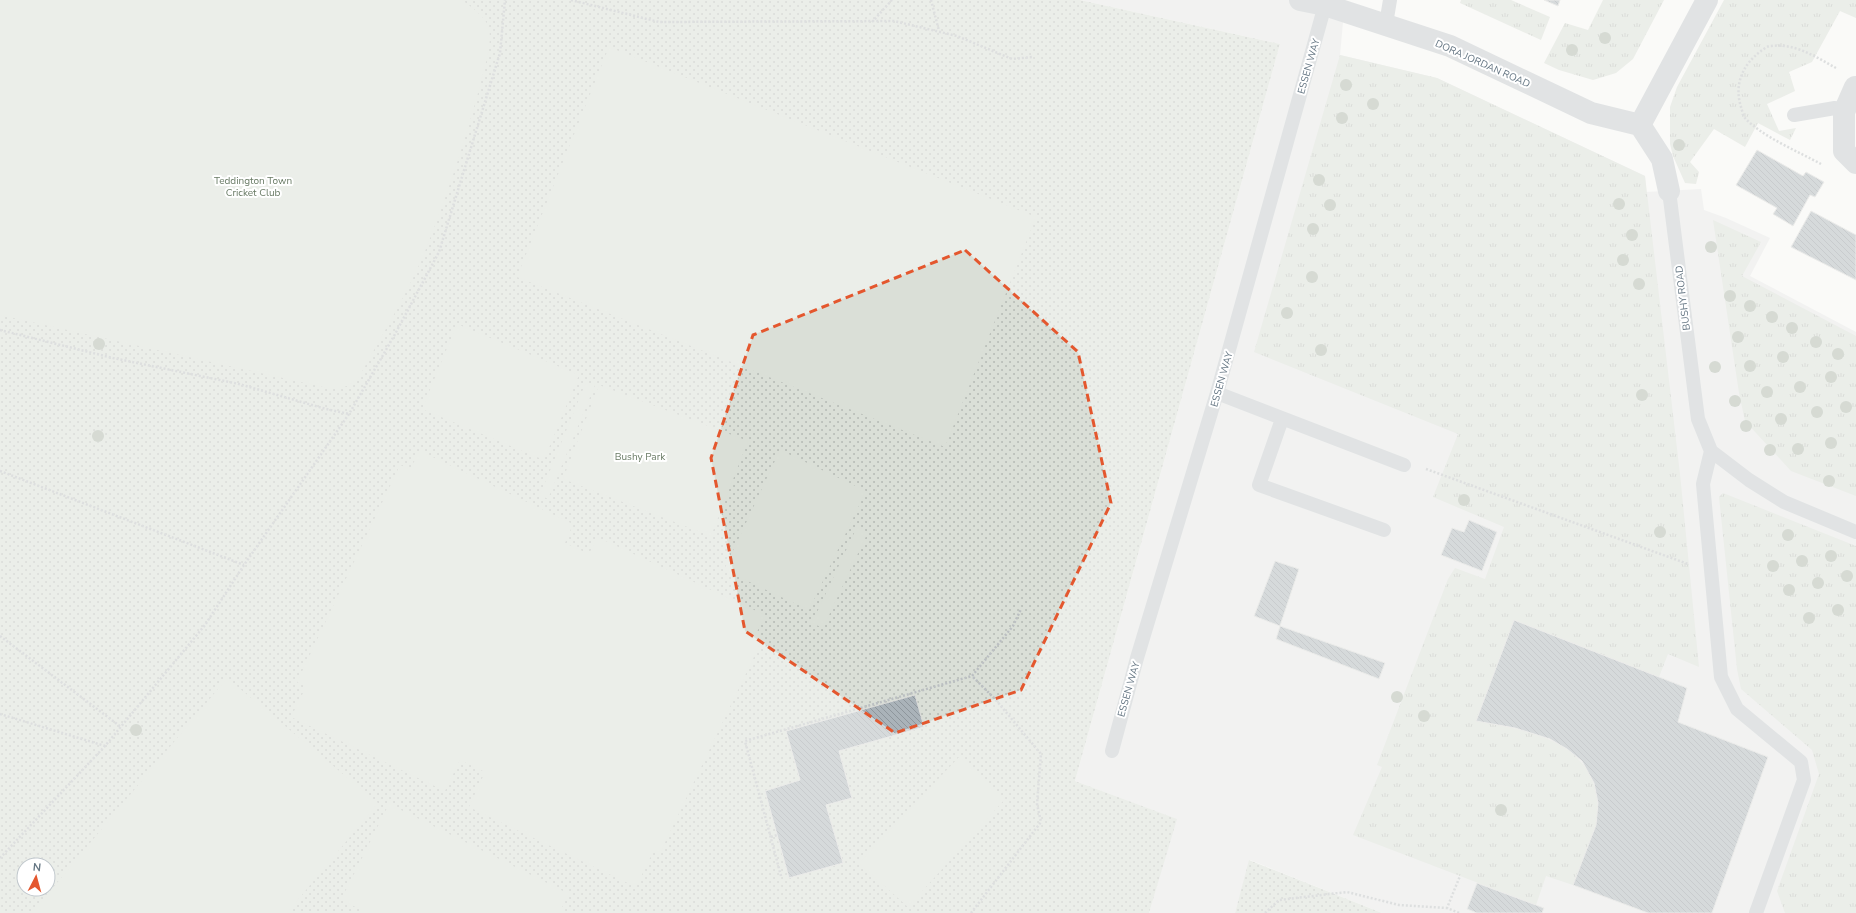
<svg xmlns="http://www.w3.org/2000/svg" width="1856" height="913" viewBox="0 0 1856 913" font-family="'Nunito Sans',sans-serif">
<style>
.built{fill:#e8e9e9}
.grass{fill:url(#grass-tufts)}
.park{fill:url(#park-dots);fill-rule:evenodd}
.pitch{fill:#dadfd7}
.building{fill:url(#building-back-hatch);stroke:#dcdcda}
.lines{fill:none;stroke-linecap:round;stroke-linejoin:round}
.path{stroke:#bbbfc2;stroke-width:2.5;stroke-dasharray:2 2;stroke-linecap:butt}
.lane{stroke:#c3c8cc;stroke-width:14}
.street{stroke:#c3c8cc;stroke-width:22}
.tree{fill:#aab4a7}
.marked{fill:none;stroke:#e4572e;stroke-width:3;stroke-dasharray:8 5;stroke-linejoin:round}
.labels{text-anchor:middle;stroke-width:4;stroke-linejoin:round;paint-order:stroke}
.street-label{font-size:10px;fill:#657683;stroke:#fff}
.park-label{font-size:10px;fill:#687a64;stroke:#fff}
</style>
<defs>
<pattern id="grass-tufts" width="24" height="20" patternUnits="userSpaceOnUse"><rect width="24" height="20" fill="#dadfd7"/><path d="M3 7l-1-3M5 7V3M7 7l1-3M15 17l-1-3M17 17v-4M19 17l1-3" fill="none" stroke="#b4b9b4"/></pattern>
<pattern id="park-dots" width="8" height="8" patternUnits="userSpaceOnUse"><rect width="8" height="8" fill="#dadfd7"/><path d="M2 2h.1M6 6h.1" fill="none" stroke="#b4b9b4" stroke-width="1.8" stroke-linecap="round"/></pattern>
<pattern id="building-back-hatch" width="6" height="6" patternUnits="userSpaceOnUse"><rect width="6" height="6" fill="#aab3b9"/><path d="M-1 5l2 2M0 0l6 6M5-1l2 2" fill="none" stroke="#8e969c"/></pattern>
</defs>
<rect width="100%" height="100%" fill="#fafaf8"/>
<path class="built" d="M1080,0H1345L1340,55L1437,78L1645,176L1646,192L1701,189L1704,210L1726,218L1770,238L1750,276L1856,332V913H1382L1250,860L1235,913H1149L1176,819L1075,781L1280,44Z"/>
<path class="grass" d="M1461,0H1511L1550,17L1541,40L1460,3Z
M1603,0H1664L1633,59L1616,73L1593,80L1559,70L1544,63L1565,23L1588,30Z
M1724,0H1856V18L1840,11L1812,62L1789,72L1795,91L1767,104L1779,131L1796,128L1790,140L1758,123L1745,147L1714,129L1690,162L1699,172L1696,184L1685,183L1673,156L1670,144V107L1677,87Z
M1340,55L1437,78L1645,176L1680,474L1699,667L1668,654L1659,677L1514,620L1476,721C1522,729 1584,738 1596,792C1598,803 1599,815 1596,826C1591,846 1581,866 1573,885L1546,876L1536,905L1353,835L1382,767L1377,765L1448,579L1455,568L1485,579L1504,527L1433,497L1458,434L1254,352Z
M1713,220L1761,242L1742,276L1856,336V496L1791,471L1745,421L1739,393Z
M1723,493L1856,546V913H1785L1777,891L1819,774L1812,750L1741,689L1737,669L1719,497Z"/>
<path class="park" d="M0,0H1080L1280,44L1075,781L1177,819L1149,913H0ZM24,865H48V889H24Z
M1249,860L1382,913H1235Z"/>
<path class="pitch" d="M0,0H462C470,6 486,17 489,28C493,46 482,75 478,93C463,147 445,201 424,254C406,296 381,337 359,377C348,388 339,390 323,387L0,315Z
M609,47L1036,217L945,447L517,277Z
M457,324L579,375L544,460L422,409Z
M586,382L595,385L548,499L540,495Z
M599,385L748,441L711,536L563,479Z
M780,450L866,491L809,610L724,570Z
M420,451L573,524L565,543L589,554L597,537L765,615L756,634L763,638L659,855L653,852L636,887L469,807L485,772L460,760L445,791L291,717L306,687L297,682L400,465L410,469Z
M857,527L868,532L823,628L812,623Z
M227,678L378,803L287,913H32Z
M959,757L1005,799L908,907L860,864L861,861Z
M389,804L569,894L559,913H368L341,900Z"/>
<path class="building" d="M1544,0H1560L1558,6Z
M1757,150L1803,176L1806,172L1824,182L1815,197L1810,195L1793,226L1773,214L1777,208L1736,185Z
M1811,211L1856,235V280L1791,247Z
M1469,520L1497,532L1482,571L1441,555L1452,528L1464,532Z
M1275,561L1299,569L1280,626L1254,616Z
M1514,620L1687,688L1678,722L1768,757L1712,913H1648L1573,885L1596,825L1598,803L1594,783L1582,761L1567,749L1550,739L1515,728L1476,721Z
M1280,626L1385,663L1379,679L1276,639Z
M915,695L924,727L839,751L852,798L826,805L843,863L789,878L765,791L800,780L786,731Z
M1477,883L1544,908L1542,913H1477L1467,909Z"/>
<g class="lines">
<path class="path" d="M571,0L659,22L894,21L957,36L1012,59L1033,57
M931,0L939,31
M872,22L892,0
M1821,164C1799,152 1761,136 1745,118C1743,115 1742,110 1741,107C1734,85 1742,65 1761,51C1764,49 1767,46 1771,46C1795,43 1816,57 1836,68
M0,330L113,358L239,384L326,409L349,414
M1426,469L1688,564
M0,471L244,565
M0,636L121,727
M0,714L105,746
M771,837L777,835
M0,858L105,746L205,625L244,565L349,414L394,336L439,252L500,53L505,0
M781,876L745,741L972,676L1013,626L1021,609
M971,913L1041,822L1037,804L1041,754L995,699L972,676
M1265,913L1279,900L1347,892L1399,905L1447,908
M1459,913L1447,908L1460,876"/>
<path class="lane" d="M1386,24L1390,0
M1794,115L1835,108L1844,112
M1669,191L1698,419L1711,451L1749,480L1784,502L1856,532
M1217,393L1404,465
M1282,419L1259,485L1384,530
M1711,451L1703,484L1721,677L1737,709L1801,762L1804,780L1756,913
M1112,751L1137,658L1217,393L1325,5"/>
<path class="street" d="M1300,0L1325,5L1450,46L1591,113L1640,125
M1855,87L1844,112V151L1856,163
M1669,191L1662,159L1640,125L1707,0"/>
</g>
<g class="tree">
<circle cx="1605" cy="38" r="6"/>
<circle cx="1572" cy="50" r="6"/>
<circle cx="1346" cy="85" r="6"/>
<circle cx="1373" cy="104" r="6"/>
<circle cx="1342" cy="118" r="6"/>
<circle cx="1679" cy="145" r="6"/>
<circle cx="1319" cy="180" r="6"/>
<circle cx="1619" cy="204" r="6"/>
<circle cx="1330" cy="205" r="6"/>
<circle cx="1313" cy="229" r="6"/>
<circle cx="1632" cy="235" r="6"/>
<circle cx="1711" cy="247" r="6"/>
<circle cx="1623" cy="260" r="6"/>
<circle cx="1312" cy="277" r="6"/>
<circle cx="1639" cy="284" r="6"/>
<circle cx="1730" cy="296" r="6"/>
<circle cx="1750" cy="306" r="6"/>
<circle cx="1287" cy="313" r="6"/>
<circle cx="1772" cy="317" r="6"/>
<circle cx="1792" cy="328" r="6"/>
<circle cx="1738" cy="337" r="6"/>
<circle cx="1816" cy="342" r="6"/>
<circle cx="99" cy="344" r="6"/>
<circle cx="1321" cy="350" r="6"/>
<circle cx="1838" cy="354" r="6"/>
<circle cx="1783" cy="357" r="6"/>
<circle cx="1750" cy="366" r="6"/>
<circle cx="1715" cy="367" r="6"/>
<circle cx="1831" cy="377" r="6"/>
<circle cx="1800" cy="387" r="6"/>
<circle cx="1767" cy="392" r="6"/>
<circle cx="1642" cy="395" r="6"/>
<circle cx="1735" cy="401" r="6"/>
<circle cx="1846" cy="407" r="6"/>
<circle cx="1817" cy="412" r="6"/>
<circle cx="1781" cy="419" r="6"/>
<circle cx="1746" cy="426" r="6"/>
<circle cx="98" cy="436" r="6"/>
<circle cx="1831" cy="443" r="6"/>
<circle cx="1798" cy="449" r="6"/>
<circle cx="1770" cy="450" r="6"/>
<circle cx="1829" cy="481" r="6"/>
<circle cx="1464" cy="500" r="6"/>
<circle cx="1660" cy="532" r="6"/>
<circle cx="1788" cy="535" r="6"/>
<circle cx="1831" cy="556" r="6"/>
<circle cx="1802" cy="561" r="6"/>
<circle cx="1773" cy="566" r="6"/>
<circle cx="1847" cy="576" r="6"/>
<circle cx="1818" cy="583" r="6"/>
<circle cx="1789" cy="590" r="6"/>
<circle cx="1838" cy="610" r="6"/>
<circle cx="1809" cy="618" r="6"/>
<circle cx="1397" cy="697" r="6"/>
<circle cx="1424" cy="716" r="6"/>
<circle cx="136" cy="730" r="6"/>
<circle cx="1501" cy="810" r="6"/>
</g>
<path d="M0 0H1856V913H0ZM965,250L1078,352L1111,503L1021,690L895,733L745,631L711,458L753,335Z" fill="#fafaf8" fill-opacity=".55" fill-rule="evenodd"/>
<path class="marked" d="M965,250L1078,352L1111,503L1021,690L895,733L745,631L711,458L753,335Z"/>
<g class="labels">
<g class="street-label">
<text transform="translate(1483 63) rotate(24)" y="4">DORA JORDAN ROAD</text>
<text transform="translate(1308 66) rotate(-74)" y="4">ESSEN WAY</text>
<text transform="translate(1682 298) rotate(-97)" y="4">BUSHY ROAD</text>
<text transform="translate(1221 379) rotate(-74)" y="4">ESSEN WAY</text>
<text transform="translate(1128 689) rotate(-74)" y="4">ESSEN WAY</text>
</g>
<g class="park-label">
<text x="253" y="184">Teddington Town<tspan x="253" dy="12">Cricket Club</tspan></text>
<text x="640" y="460">Bushy Park</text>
</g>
</g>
<g transform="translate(36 877) rotate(6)"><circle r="19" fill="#ffffff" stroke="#c1c8cd"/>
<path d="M0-3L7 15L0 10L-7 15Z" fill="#e4572e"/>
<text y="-6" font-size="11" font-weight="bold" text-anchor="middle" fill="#657683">N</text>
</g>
</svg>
